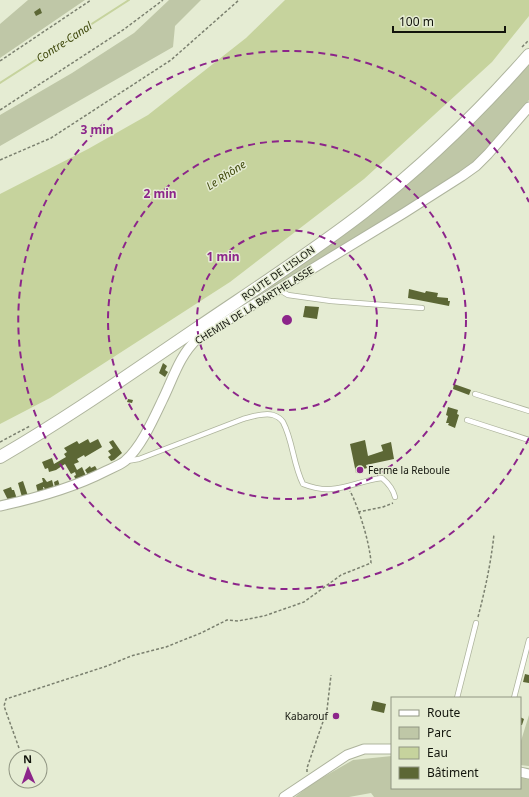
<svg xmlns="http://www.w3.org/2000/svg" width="529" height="797" viewBox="0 0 529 797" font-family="'Noto Sans',sans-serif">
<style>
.green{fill:#bfc7a7}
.water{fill:#c6d39d}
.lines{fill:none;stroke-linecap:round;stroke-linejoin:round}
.stream{stroke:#c6d39d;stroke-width:2}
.building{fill:#5c6735}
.lane-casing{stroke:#aeb49d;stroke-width:6}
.street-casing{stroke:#aeb49d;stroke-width:11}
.secondary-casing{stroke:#aeb49d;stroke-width:14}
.path{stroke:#7b806f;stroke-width:1.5;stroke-dasharray:3 2;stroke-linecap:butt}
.lane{stroke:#fff;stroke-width:4.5}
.street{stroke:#fff;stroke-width:9}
.secondary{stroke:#fff;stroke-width:12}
.ring{fill:none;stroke:#8c258a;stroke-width:2;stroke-dasharray:7 5}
.poi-dot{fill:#8c258a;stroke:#e5ecd3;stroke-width:1.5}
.labels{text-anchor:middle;stroke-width:3;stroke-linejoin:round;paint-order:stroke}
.street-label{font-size:10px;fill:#12140c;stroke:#e5ecd3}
.poi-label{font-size:10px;fill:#12140c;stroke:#e5ecd3;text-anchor:start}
.water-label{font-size:11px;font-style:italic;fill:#404a0d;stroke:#e5ecd3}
.centre{fill:#8c258a;stroke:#e5ecd3;stroke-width:2}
.ring-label{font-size:12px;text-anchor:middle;font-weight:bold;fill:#8c258a;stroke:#e5ecd3;stroke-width:3;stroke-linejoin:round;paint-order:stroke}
</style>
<rect width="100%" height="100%" fill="#e5ecd3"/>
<path class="green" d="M28,0H85L0,58V24Z
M169,0H201L175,26L173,47L0,146V115L72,73L134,33Z
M529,64V100L473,166L281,284L268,289L277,280L360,221L402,189L502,94Z
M529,715V766L520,765V744Z
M392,756V788H520V777L529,778V797H374L371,793L349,797H295L313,783L353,760Z"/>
<path class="water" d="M285,0H529V16L492,62L364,179L230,282L50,398L0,424V194L88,149L148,115L246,38Z"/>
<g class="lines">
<path class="stream" d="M0,83L129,0"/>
</g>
<path class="building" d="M40,8L42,13L36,16L34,12Z
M409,289L425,293L426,291L438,293L437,297L448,298V301H450L449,306L408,298Z
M305,306L319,307L317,319L303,317Z
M163,363L167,366L165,370L168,372L165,377L159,373Z
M454,384L471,390L469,395L453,389Z
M128,399L133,400L132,403L127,402Z
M448,407L458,410L457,414L459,415L455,428L448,425L449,423H446L448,416L446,415Z
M88,439L90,443L98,439L102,447L85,457L84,455L77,459L79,462L74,464L77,470L82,467L86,476L76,480L74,476L76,475L75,472L71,474L65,464L56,470L49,472L48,468L45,469L42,462L52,458L54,464L66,457L64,454L67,452L64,448L77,441L79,444Z
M113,440L122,453L114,460L111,461L108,457L111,455L108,451L113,448L109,442Z
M365,440L368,456L383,451L381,445L391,442L394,459L366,465L367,468L364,469V471L356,473L350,444Z
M90,466L91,468L95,466L98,471L88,475L85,470Z
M42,478H44L47,482L52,480L54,488L45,490L44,487H43L44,491L38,493L36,485L43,482Z
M58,480L60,486L55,487L54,482Z
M23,481L28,496L22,497L18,483Z
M11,487L12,490H14L17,499L8,500L3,490Z
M525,674L529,675V683L523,682Z
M373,701L386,704L384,713L371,710Z
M520,717L524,719L522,725H520Z"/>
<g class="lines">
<defs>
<path id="lane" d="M278,289L288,295L331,301L422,308
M475,394L529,411
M467,420L529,440
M127,461L139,459L243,419C251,417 264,412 273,415C276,416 281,419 283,422C293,441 293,464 303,484C335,497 351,482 382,478C388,483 393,489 395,497
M457,698L476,623
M514,698L529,640"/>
<path id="street" d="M0,506C37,498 73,488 106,471C112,468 120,465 125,461C141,447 153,420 162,401C173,379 179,356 197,339L404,213L462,176L476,166L488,154L529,107
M520,772L529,774
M284,797L347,755L364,749H392"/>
<path id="secondary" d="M0,457C69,417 134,371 199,327C255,289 311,253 364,212C424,165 479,112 529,55"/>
</defs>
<use href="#lane" class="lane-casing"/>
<use href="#street" class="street-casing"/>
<use href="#secondary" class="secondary-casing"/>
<path class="path" d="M522,47L529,40
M0,61L91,0
M0,110L123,30L163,0
M0,160L51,138L171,60L239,0
M0,442L30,426
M358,512L383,507L393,503
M478,617C485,590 491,563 494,534
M19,748L4,706L6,699L107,666L131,656L166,647L201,633L227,620L238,621L264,616L304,602L341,575L371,563C370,544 359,508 350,491
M307,772V768L327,710L331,675"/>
<use href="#lane" class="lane"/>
<use href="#street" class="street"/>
<use href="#secondary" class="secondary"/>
</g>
<g class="ring">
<circle cx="287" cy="320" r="90"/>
<circle cx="287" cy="320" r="179"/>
<path d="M529 438A269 269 0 1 1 529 202"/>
</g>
<g class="poi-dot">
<circle cx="360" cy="470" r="4"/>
<circle cx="336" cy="716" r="4"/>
</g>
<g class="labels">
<g class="street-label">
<text transform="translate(278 273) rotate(-35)" y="4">ROUTE DE L'ISLON</text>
<text transform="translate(254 305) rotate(-32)" y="4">CHEMIN DE LA BARTHELASSE</text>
</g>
<g class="poi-label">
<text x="368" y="474">Ferme la Reboule</text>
<text x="328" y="720" text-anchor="end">Kabarouf</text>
</g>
<g class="water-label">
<text transform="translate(64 42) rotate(-33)" y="4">Contre-Canal</text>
<text transform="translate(226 175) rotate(-33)" y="4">Le Rhône</text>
</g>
</g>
<circle cx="287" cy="320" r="6" class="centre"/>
<g class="ring-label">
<text x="97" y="134">3 min</text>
<text x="160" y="198">2 min</text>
<text x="223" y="261">1 min</text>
</g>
<rect x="391" y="697" width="130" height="92" fill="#e5ecd3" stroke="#919683"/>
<rect x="399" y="710" width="20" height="6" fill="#ffffff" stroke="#919683"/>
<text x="427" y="717" font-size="12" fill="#12140c">Route</text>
<rect x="399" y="727" width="20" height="12" fill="#bfc7a7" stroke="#919683"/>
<text x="427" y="737" font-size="12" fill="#12140c">Parc</text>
<rect x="399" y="747" width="20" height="12" fill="#c6d39d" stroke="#919683"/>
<text x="427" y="757" font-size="12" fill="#12140c">Eau</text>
<rect x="399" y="767" width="20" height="12" fill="#5c6735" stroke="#919683"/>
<text x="427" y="777" font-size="12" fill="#12140c">Bâtiment</text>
<g transform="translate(28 769) rotate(358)"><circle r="19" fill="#e5ecd3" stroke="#919683"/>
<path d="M0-3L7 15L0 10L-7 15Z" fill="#8c258a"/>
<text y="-6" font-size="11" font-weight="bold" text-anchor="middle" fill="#12140c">N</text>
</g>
<path d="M393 26v6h112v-6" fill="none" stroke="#12140c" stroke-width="2"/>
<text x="399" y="26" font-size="12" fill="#12140c" stroke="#e5ecd3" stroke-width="3" paint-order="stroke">100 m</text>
</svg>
